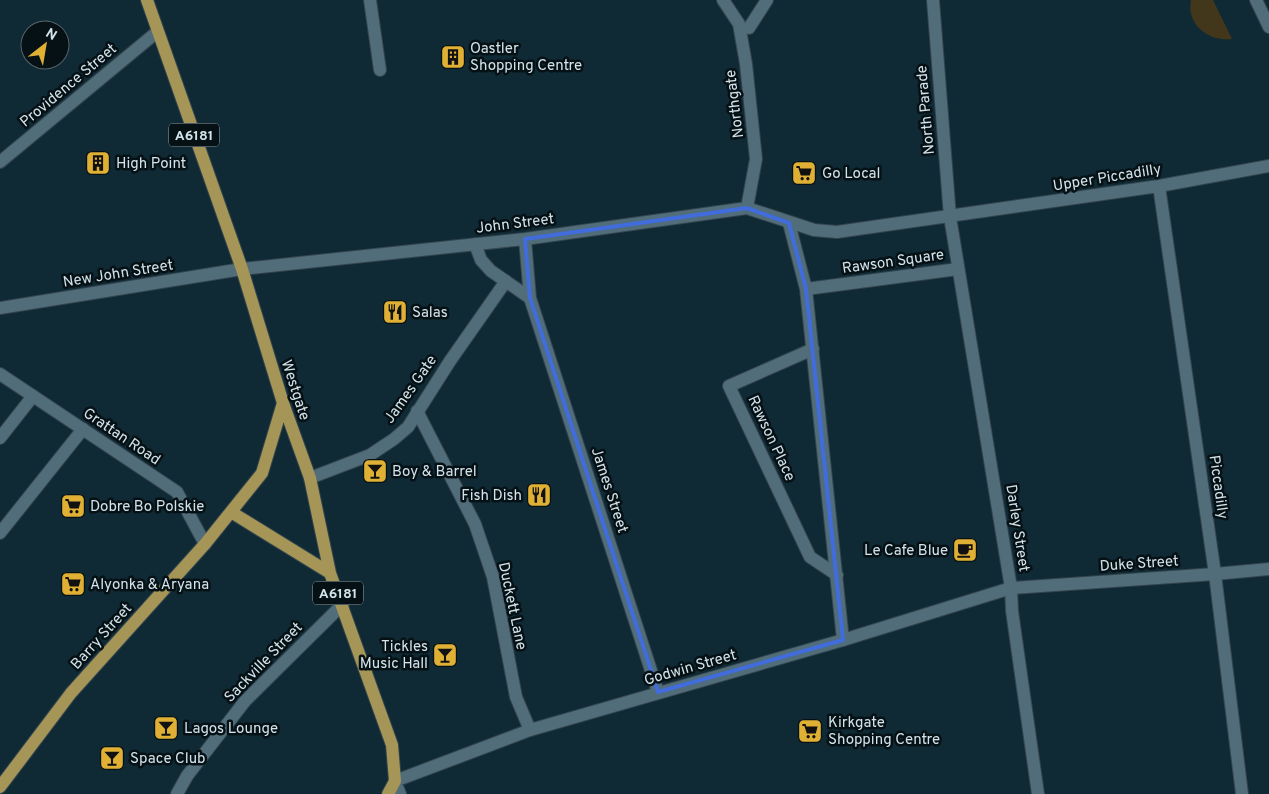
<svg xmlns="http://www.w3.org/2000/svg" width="1269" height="794" viewBox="0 0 1269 794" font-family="Overpass,sans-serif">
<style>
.green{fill:#43371b}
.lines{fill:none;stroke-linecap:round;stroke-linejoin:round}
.service-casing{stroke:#33444d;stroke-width:14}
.pedestrian-casing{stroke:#33444d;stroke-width:14}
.minor-casing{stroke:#33444d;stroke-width:14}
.tertiary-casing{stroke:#33444d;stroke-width:14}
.primary-casing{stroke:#33444d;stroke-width:14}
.service{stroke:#516d7a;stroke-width:12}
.pedestrian{stroke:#516d7a;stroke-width:12}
.minor{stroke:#516d7a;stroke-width:12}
.tertiary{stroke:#516d7a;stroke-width:12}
.primary{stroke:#a59657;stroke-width:12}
.marked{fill:none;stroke:#416cdc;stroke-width:4;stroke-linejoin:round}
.labels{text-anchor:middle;stroke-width:5;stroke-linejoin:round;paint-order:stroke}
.shield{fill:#061116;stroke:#96a4aa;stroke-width:1}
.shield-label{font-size:14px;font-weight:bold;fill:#d3e3ea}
.poi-label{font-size:15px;fill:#d3e3ea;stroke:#061116;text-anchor:start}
.street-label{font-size:15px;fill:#d3e3ea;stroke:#061116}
</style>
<rect width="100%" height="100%" fill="#0f2a35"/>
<path class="green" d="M1191,0H1213L1232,39C1209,42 1186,25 1191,0Z"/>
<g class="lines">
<defs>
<path id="service" d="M370,0L380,70
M417,411L475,524L493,577L516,697L530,730"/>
<path id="pedestrian" d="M749,28L767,0
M789,223L806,289L843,640
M806,289L958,269
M813,349L729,386L810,557L837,575
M1011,588L1012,611L1038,794"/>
<path id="minor" d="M723,0L739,24L746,64L756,159L747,208
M933,0L950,217L1011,588
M0,162L157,32
M1159,186L1215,574L1242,794
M525,239L530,298L658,692
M475,244L481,260L491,271L530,298
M242,269L525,239L747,208L814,230L837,232L1159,186L1269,166
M0,438L33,396
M310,478L370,455L394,439L408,427L450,361L506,281
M0,533L83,429
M177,794L187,776L245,701L343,604
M400,794L395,781L530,730L843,640L1011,588L1215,574L1269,569"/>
<path id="tertiary" d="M1256,0L1269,27
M0,308L242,269
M0,374L177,492L205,544"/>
<path id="primary" d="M147,0L242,269L283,403L310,478L330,573L392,745L395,781L388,794
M231,512L330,573
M0,787L71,693L205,544L262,473L283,403"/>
</defs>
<use href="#service" class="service-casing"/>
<use href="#pedestrian" class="pedestrian-casing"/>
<use href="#minor" class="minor-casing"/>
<use href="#tertiary" class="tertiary-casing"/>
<use href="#primary" class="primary-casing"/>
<use href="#service" class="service"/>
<use href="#pedestrian" class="pedestrian"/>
<use href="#minor" class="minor"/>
<use href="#tertiary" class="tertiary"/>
<use href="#primary" class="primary"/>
</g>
<path class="marked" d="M747,208L789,223L806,289L843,640L658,692L530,298L525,239Z"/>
<defs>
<symbol id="building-square" viewBox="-11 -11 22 22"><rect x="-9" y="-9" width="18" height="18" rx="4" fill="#dfb034" stroke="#061116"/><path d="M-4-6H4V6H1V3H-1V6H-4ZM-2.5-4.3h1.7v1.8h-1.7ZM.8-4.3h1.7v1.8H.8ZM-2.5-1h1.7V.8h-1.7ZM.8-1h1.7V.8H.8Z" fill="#111"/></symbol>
<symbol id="supermarket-square" viewBox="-11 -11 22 22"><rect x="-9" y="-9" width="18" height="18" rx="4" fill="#dfb034" stroke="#061116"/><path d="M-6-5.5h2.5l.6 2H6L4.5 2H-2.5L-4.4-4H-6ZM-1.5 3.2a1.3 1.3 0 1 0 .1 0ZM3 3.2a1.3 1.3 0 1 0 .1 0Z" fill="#111"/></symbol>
<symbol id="restaurant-square" viewBox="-11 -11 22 22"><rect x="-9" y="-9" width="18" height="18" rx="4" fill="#dfb034" stroke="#061116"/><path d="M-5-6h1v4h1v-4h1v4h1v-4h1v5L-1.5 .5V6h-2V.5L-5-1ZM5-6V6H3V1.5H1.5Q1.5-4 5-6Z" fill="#111"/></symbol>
<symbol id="bar-square" viewBox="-11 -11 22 22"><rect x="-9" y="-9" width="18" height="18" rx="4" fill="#dfb034" stroke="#061116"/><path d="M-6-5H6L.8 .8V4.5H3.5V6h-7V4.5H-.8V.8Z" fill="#111"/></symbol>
<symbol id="cafe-square" viewBox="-11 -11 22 22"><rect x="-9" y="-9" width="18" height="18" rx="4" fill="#dfb034" stroke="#061116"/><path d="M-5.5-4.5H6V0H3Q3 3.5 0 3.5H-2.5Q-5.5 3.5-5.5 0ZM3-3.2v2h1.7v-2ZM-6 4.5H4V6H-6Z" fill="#111"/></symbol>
</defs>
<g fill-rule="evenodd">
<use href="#building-square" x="439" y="43" width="28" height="28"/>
<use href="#building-square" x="84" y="149" width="28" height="28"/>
<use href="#supermarket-square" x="790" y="159" width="28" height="28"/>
<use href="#restaurant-square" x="381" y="298" width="28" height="28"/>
<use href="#bar-square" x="361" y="457" width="28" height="28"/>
<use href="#restaurant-square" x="525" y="481" width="28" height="28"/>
<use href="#supermarket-square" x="59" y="492" width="28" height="28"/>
<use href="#cafe-square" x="951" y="536" width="28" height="28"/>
<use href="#supermarket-square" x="59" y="570" width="28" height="28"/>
<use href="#bar-square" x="431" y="641" width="28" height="28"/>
<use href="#bar-square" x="152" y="714" width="28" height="28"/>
<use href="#supermarket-square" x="796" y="717" width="28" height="28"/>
<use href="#bar-square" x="98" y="744" width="28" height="28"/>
</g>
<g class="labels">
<g class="shield">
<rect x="169" y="123.5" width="50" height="23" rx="4"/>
<rect x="313" y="581.5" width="50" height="23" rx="4"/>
</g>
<g class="shield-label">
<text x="194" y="140">A6181</text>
<text x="338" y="598">A6181</text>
</g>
<g class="poi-label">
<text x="470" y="53">Oastler<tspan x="470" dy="17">Shopping Centre</tspan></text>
<text x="116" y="168">High Point</text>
<text x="822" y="178">Go Local</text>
<text x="412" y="317">Salas</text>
<text x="392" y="476">Boy &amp; Barrel</text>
<text x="522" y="500" text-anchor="end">Fish Dish</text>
<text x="90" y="511">Dobre Bo Polskie</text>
<text x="948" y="555" text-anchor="end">Le Cafe Blue</text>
<text x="90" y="589">Alyonka &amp; Aryana</text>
<text x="428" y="651" text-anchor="end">Tickles<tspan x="428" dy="17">Music Hall</tspan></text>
<text x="828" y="727">Kirkgate<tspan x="828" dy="17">Shopping Centre</tspan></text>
<text x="184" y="733">Lagos Lounge</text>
<text x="130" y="763">Space Club</text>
</g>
<g class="street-label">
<text transform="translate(68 85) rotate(-40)" y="5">Providence Street</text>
<text transform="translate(734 104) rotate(-97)" y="5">Northgate</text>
<text transform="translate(925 110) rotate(-95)" y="5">North Parade</text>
<text transform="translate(1107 177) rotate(-9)" y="5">Upper Piccadilly</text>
<text transform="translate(515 223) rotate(-7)" y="5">John Street</text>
<text transform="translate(893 261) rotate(-8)" y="5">Rawson Square</text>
<text transform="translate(118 273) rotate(-9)" y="5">New John Street</text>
<text transform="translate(410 389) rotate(-55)" y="5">James Gate</text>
<text transform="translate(296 390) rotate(72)" y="5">Westgate</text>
<text transform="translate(122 436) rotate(34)" y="5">Grattan Road</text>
<text transform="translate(772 438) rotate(65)" y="5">Rawson Place</text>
<text transform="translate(1219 487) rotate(82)" y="5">Piccadilly</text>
<text transform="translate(610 490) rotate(72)" y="5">James Street</text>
<text transform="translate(1018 528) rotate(81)" y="5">Darley Street</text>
<text transform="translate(1139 563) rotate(-4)" y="5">Duke Street</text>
<text transform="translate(513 606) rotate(78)" y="5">Duckett Lane</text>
<text transform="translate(101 636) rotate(-48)" y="5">Barry Street</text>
<text transform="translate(263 662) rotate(-46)" y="5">Sackville Street</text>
<text transform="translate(690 667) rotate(-16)" y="5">Godwin Street</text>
</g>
</g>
<g transform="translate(45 45) rotate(31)"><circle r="24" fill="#061116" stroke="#58656b"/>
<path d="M0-4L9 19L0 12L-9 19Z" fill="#dfb034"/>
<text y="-8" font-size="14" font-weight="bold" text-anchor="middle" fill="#d3e3ea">N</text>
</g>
</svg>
